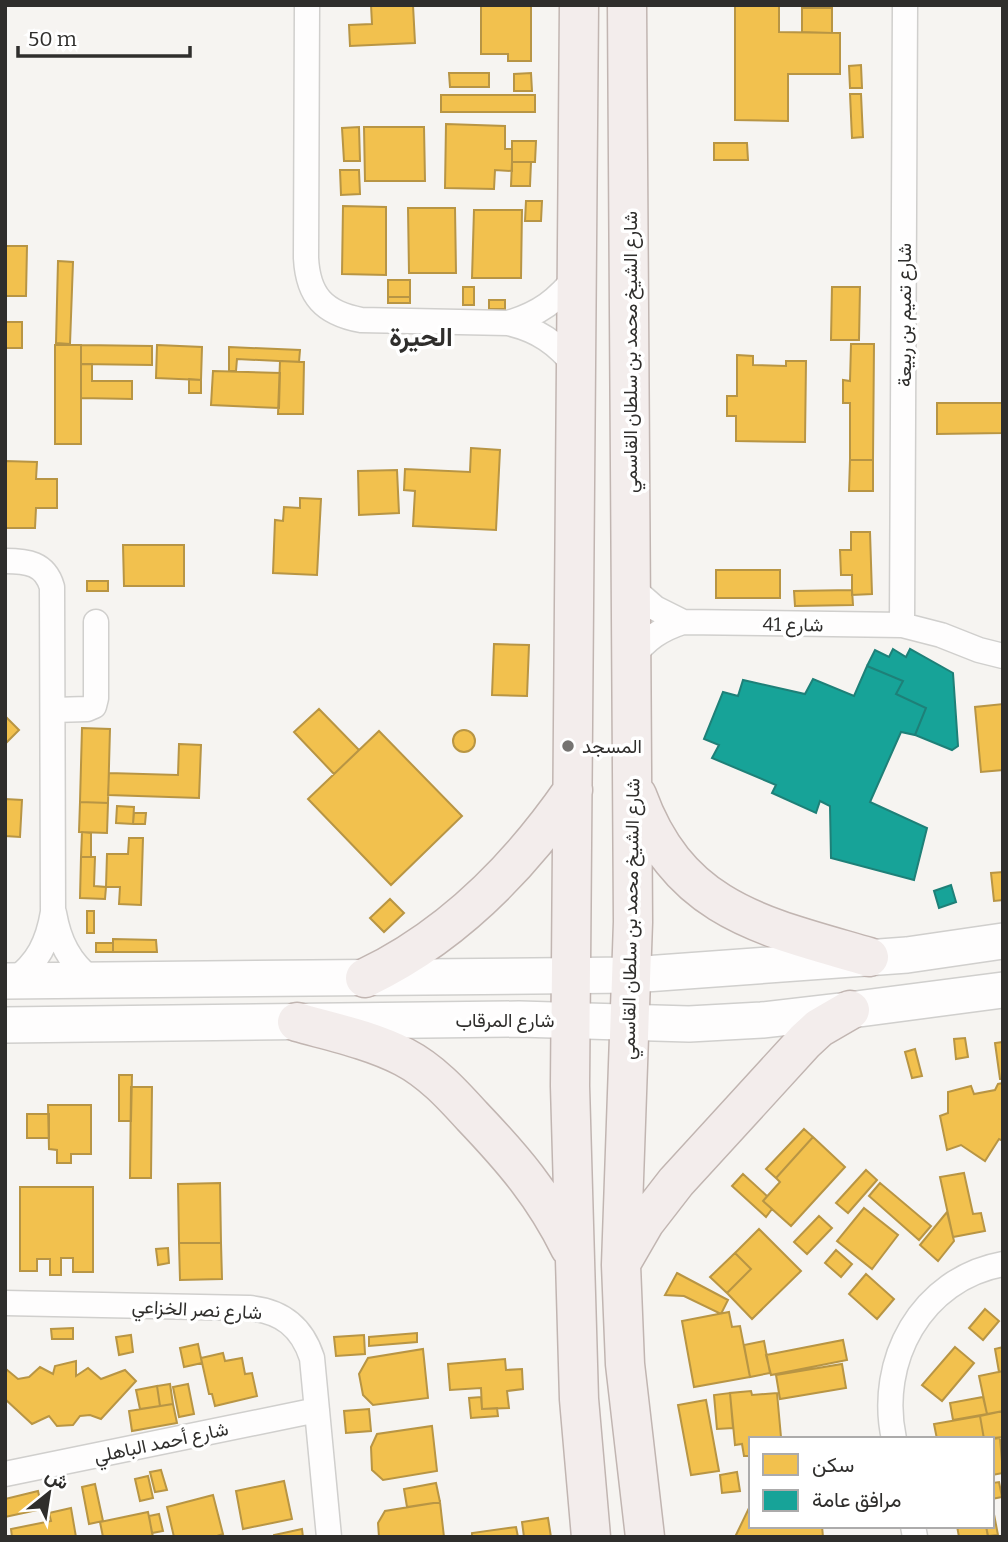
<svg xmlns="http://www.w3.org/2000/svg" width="1008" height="1542" viewBox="0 0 1008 1542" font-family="Bitter,Vazirmatn,serif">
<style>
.homes{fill:#f2c14e;stroke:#b89544;stroke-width:2}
.public{fill:#17a398;stroke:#1e8078;stroke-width:2}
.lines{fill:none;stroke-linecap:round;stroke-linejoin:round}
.minor-casing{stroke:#d0cfcd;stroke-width:27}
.secondary-casing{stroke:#d0cfcd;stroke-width:38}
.primary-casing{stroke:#c1b5b1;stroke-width:41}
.minor{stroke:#fefdfd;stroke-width:24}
.secondary{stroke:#fefdfd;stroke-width:35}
.primary{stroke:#f3edec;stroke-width:38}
.poi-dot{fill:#757371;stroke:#fff;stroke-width:2.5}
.labels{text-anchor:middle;stroke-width:7;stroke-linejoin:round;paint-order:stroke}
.street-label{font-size:19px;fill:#2f2e2c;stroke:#fff}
.poi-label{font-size:19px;fill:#2f2e2c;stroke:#fff;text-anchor:start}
.district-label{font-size:26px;font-weight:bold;fill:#2f2e2c;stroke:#fff}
</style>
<rect width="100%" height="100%" fill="#f6f4f1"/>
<path class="homes" d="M371,5H413L415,43L350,46L349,25L372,24Z
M481,5H531V61H508V54H481Z
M735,5H779V32L840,33V74H788V121L735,120Z
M802,8H832V33L802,32Z
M861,65L862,88H850L849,66Z
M449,73H489V87H450Z
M531,73L532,91H514V74Z
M850,94H861L863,137L852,138Z
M441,95H535V112H441Z
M446,124L505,126V149H512V171L495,170L494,189L445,188Z
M359,127L360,161H344L342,128Z
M364,127H424L425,181H365Z
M512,141H536L535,162H512Z
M714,143H747L748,160H714Z
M512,162H531L530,186H511Z
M340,170H359L360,194L341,195Z
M526,201H542L541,221H525Z
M343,206L386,207V275L342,274Z
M408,208H455L456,273H409Z
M474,210H522L521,278H472Z
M5,246H27L26,296H5Z
M58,261L73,262L70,344L56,343Z
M388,280H410V297H388Z
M463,287H474V305H463Z
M832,287H860L859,340H831Z
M388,297H410V303H388Z
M489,300H505V309H489Z
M5,322H22V348H5Z
M851,344H874L873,460H850V403H843V380L850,381Z
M55,345H81V444H55Z
M81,345L152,346V365L81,364Z
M157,345L202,347L201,380L156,378Z
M229,347L300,350L299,362L237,359L236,371H229Z
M737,355L753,356V365L786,366V361H806L805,442L736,441V416H727V396H737Z
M280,361L304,362L303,414H278Z
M81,364H92V381H132V399L81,398Z
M213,371L280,373L279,408L211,405Z
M189,379L201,380V393H189Z
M937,403H1003V433L937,434Z
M471,448L500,450L496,530L413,526L415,491L404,490L405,469L470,472Z
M850,460H873V491H849Z
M5,461L37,462L36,479H57V508H36L35,528H5Z
M397,470L399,513L359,515L358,471Z
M300,498L321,499L317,575L273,573L275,520L283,521L284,507L300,508Z
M851,532H870L872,594L852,595V575H841L840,550H851Z
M123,545H184V586H124Z
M716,570H780V598H716Z
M87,581H108V591H87Z
M852,590L853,605L795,606L794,591Z
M494,644L529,645L527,696L492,695Z
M1003,704V770L981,772L975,707Z
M319,709L359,750L334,774L294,732Z
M5,716L19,730L5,744Z
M82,728L110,729L108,803L80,802Z
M453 741a11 11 0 1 1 22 0a11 11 0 1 1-22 0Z
M379,731L462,816L391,885L308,799Z
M179,744L201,745L199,798L108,795L109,773L178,775Z
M5,799L22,800L20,837L5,836Z
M80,802L108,803L107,833L79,832Z
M117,806L134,807L133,824L116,823Z
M134,813H146L145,824H133Z
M82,832L91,833V857H81Z
M129,838H143L141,905L119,904L120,887H106L107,854H128Z
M81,857H95L94,886L106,887L105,899L80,898Z
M1003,872V900L994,901L991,873Z
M390,899L404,913L384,932L370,918Z
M87,911H94V933H87Z
M113,939L156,940L157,952H113Z
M96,943H113V952H96Z
M965,1038L968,1057L956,1059L954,1039Z
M1003,1042V1079H1000L995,1043Z
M915,1049L922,1076L912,1078L905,1052Z
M119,1075H132L131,1121H119Z
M1003,1083V1141L999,1139L985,1161L961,1145L947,1150L940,1116L948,1113V1092L971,1086L974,1094L995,1090L998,1084Z
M131,1087H152L151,1178H130Z
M48,1105H91V1154H71V1163H57V1150L49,1149Z
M27,1114H49V1138H27Z
M804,1129L813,1137L776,1178L766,1169Z
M813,1137L845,1167L791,1226L763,1201L780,1182L776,1178Z
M866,1170L877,1180L848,1213L836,1203Z
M964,1173L973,1214L981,1213L985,1231L953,1237L940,1177Z
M743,1174L767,1196L763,1201L772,1209L766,1217L732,1186Z
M220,1183L221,1243H179L178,1184Z
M880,1183L931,1226L919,1240L869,1196Z
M20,1187H93V1272H73V1258H61V1275H50V1259H37V1271H20Z
M864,1208L898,1235L872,1269L837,1241Z
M947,1212L954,1241L938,1261L920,1245Z
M819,1216L832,1228L807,1254L794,1242Z
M759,1229L801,1271L752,1319L727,1293L751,1269L735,1253Z
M179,1243H221L222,1279L180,1280Z
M168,1248L169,1263L158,1265L156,1249Z
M836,1250L852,1264L841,1277L825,1263Z
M735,1253L751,1269L727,1293L710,1277Z
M677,1273L728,1300L721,1314L684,1296L665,1295Z
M866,1274L894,1299L877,1319L849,1294Z
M985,1309L999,1321L983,1340L969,1328Z
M729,1312L732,1327L740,1326L750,1377L694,1387L682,1321Z
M73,1328V1339H52L51,1329Z
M417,1333V1342L369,1346V1337Z
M131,1335L133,1352L119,1355L116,1337Z
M364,1335L365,1354L336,1356L334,1337Z
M843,1340L847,1360L771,1375L766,1355Z
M764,1341L770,1373L750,1377L744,1345Z
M198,1344L202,1363L184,1367L180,1348Z
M955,1347L974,1363L942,1401L922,1385Z
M1003,1347V1371L999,1372L995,1349Z
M423,1349L428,1398L373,1405L363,1395L359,1374L368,1358Z
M223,1353L225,1361L242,1358L245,1374L252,1373L257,1396L215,1406L212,1394H209L201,1358Z
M505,1359L506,1370L522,1369L523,1389L507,1391L509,1408L482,1409L481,1388L450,1390L448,1364Z
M76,1361V1376L88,1368L101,1379L125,1370L136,1381L101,1419L90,1415L80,1416L73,1425L57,1426L49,1416L32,1424L5,1399L6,1369L18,1379L29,1377L40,1367L53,1374L55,1366Z
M842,1364L846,1388L780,1399L776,1375Z
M1003,1371V1411L987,1414L979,1376Z
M170,1384L173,1404L160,1406L157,1386Z
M188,1384L194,1414L179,1417L173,1387Z
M157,1386L160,1406L140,1409L136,1390Z
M751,1391L752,1395L777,1393L781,1437L787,1439H751V1456H744L742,1444L735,1445L730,1393Z
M730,1393L733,1428L717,1429L714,1395Z
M481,1397L482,1409L497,1408L498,1416L471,1418L469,1398Z
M983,1397L987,1414L953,1420L950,1403Z
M706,1400L719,1471L691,1475L678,1405Z
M173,1404L177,1423L132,1431L129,1411Z
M369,1409L371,1431L346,1433L344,1411Z
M1003,1411V1437L984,1439L980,1416Z
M980,1416L984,1439H937L934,1424Z
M432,1426L437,1471L383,1480L372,1470L371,1447L377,1434Z
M1000,1438L1003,1473L992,1475V1439Z
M161,1470L167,1490L155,1492L150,1472Z
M737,1472L740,1491L722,1493L720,1475Z
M148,1476L153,1498L140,1501L135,1479Z
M284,1481L292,1519L243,1529L236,1491Z
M999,1482L1002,1497L992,1499V1483Z
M436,1483L440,1502L407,1507L404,1489Z
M95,1484L103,1521L89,1524L82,1487Z
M38,1491L42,1509L5,1517V1499Z
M213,1495L223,1534L214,1537H174L167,1507Z
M440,1502L444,1537H379L378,1523L385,1511Z
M992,1504L998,1535L988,1536L986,1526H992Z
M750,1506L751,1526H822L823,1537H735Z
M71,1508L76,1537H12L11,1529L51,1521L49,1513Z
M148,1512L153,1537H103L100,1522Z
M159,1514L163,1531L152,1533L149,1516Z
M548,1518L551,1537H524L522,1522Z
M957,1526H986L988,1537H959Z
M516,1527L518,1537H472V1533Z
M302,1529L303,1537H274V1535Z"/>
<path class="public" d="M893,649L906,657L910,649L953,673L958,746L952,750L915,735L926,708L896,694L903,681L867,666L875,650L889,657Z
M867,666L903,681L896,694L926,708L915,735L901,732L870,802L927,828L914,880L831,858L830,806L820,801L816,813L772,793L776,785L712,758L719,745L704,739L723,692L738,696L743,680L805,694L813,679L854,696Z
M951,885L956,902L939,908L934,891Z"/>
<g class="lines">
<defs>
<path id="minor" d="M307,5L306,258C308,296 324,313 361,320L508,323C538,330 557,343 576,367
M508,323C539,314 558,300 577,275
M5,561C27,561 45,563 52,587L53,912C48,942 38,963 13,981
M631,587L655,608L683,622
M902,625L905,5
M632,658C646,639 661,629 683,622L902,625L941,635L979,650L1003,656
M54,710L87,709L94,706L96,698V622
M54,913C59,941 69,962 92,980
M5,1303L249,1308C282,1311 302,1327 312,1358L329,1537
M894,1439C877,1361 921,1279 1003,1264
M5,1474L317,1410
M913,1526L915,1537"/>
<path id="secondary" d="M5,981L631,975L907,955L1003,941
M5,1025L519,1019L689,1024L762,1020L850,1010L1003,990"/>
<path id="primary" d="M579,5L570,1086L579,1399L591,1537
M627,5L633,922L621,1265L625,1364L645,1537
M637,795C679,911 763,926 869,957
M365,978C451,937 519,868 573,790
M297,1022C333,1032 371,1040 404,1057C431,1071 452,1094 472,1116C513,1159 544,1195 570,1248
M623,1260L645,1222L676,1182L805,1041L819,1028L850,1010"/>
</defs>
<use href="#minor" class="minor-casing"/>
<use href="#secondary" class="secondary-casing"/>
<use href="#primary" class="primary-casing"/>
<use href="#minor" class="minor"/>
<use href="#secondary" class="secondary"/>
<use href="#primary" class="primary"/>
</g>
<circle class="poi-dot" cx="568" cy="746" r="7"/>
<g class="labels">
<g class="street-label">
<text transform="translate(904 315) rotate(-90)" y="7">شارع تميم بن ربيعة</text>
<text transform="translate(630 352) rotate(-90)" y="7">شارع الشيخ محمد بن سلطان القاسمي</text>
<text transform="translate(793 624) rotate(1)" y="7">شارع 41</text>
<text transform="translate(630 919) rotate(-89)" y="7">شارع الشيخ محمد بن سلطان القاسمي</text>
<text x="505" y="1027">شارع المرقاب</text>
<text transform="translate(197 1309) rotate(3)" y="7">شارع نصر الخزاعي</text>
<text transform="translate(161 1442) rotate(-12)" y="7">شارع أحمد الباهلي</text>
</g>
<g class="poi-label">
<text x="582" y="753">المسجد</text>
</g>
<g class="district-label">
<text x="421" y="346">الحيرة</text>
</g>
</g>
<rect width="1008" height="1542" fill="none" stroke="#2f2e2c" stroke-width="14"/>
<rect x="749" y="1437" width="245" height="91" fill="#ffffff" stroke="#acabab" stroke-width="2"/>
<rect x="763" y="1454" width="35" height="21" fill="#f2c14e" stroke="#acabab" stroke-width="2"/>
<text x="812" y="1472" font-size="21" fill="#2f2e2c">سكن</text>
<rect x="763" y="1490" width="35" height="21" fill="#17a398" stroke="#acabab" stroke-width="2"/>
<text x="812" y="1507" font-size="21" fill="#2f2e2c">مرافق عامة</text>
<g transform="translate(49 1493) rotate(30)" stroke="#ffffff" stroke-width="5" paint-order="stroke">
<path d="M0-5L12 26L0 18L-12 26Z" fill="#2f2e2c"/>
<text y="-10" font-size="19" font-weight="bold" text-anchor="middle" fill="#2f2e2c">ش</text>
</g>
<path d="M18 46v10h172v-10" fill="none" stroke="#2f2e2c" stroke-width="3.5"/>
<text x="28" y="46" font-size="21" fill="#2f2e2c" stroke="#ffffff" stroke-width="5" paint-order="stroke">50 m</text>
</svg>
